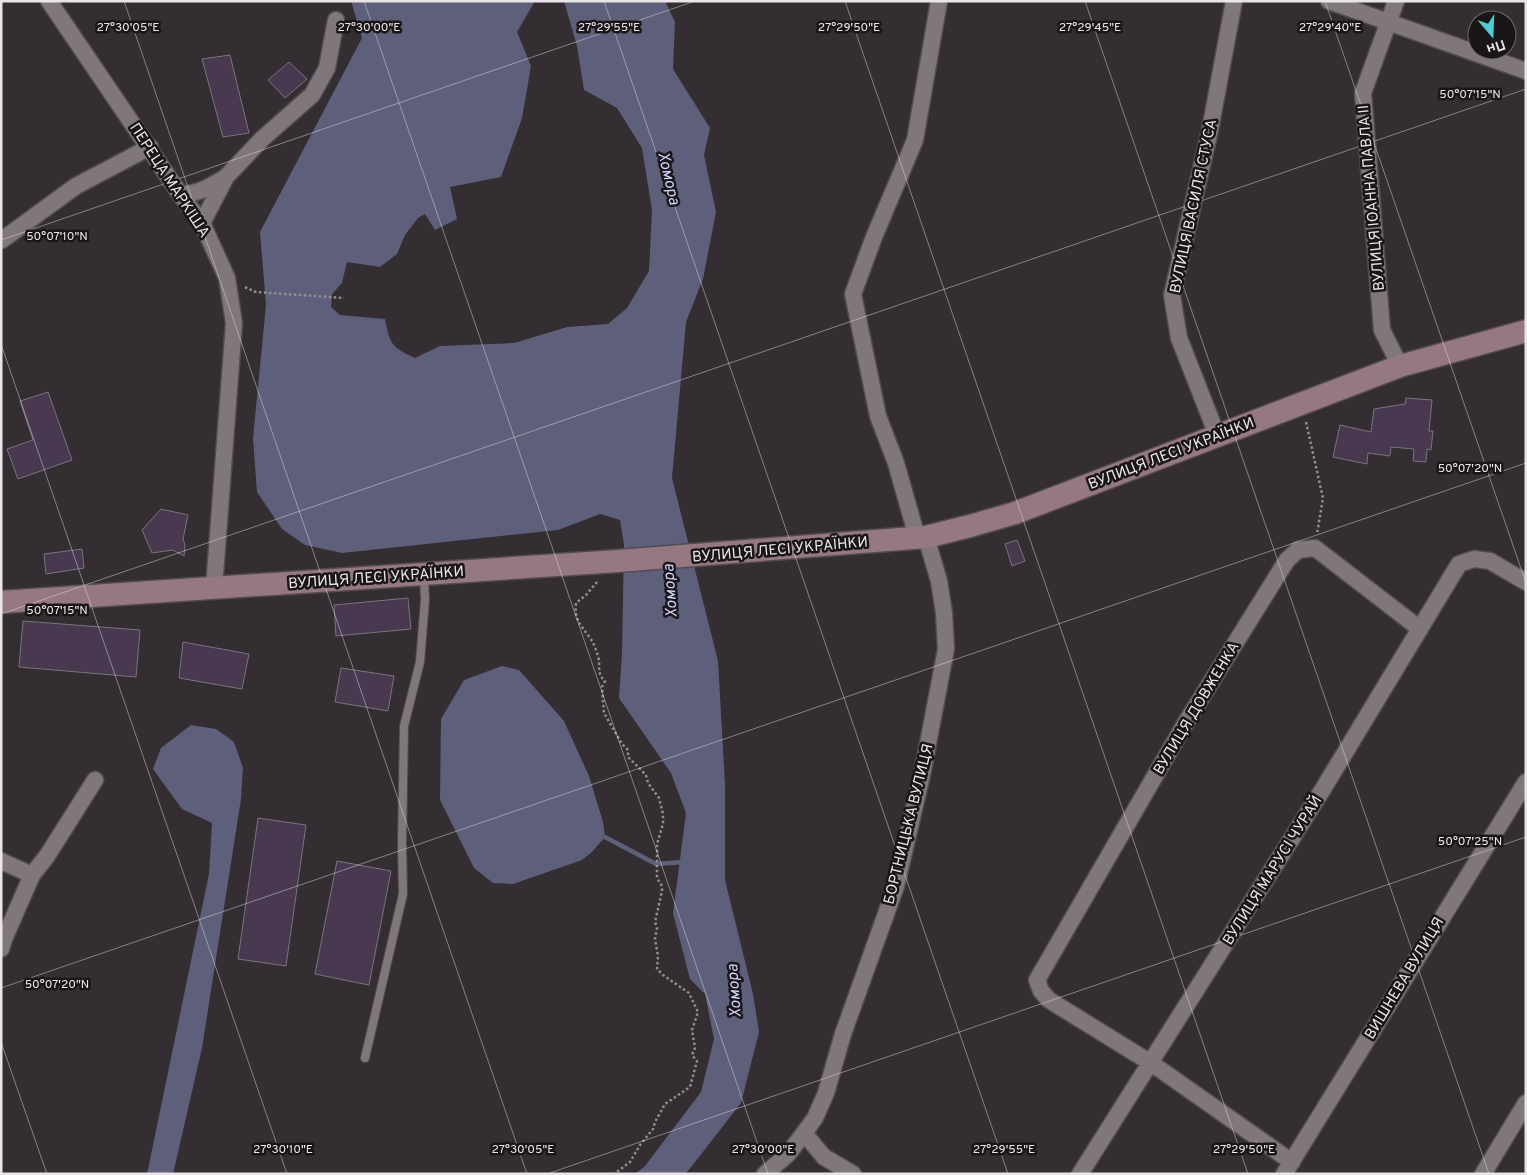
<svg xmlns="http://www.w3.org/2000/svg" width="1527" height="1175" viewBox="0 0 1527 1175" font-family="Overpass,sans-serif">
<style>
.water{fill:#5e5f7b}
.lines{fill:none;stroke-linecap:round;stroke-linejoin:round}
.stream{stroke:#5e5f7b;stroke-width:4.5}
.building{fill:#483951;stroke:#79757c}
.lane-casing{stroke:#524b4f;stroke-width:10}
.street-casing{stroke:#524b4f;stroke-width:19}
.secondary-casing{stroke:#524b4f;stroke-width:25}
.path{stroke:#938d91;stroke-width:2.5;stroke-dasharray:2.5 2.5;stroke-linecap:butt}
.lane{stroke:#80777d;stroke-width:8}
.street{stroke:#80777d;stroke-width:16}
.secondary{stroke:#957881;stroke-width:22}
.ticks{fill:none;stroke:#eae5e8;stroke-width:1;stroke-opacity:0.45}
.labels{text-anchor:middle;stroke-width:5;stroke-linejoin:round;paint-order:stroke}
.street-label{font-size:15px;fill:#eae5e8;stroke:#1a1618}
.water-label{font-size:16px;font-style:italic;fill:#d0d1fc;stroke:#1a1618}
.ticks-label{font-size:12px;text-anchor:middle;fill:#eae5e8;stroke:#1a1618;stroke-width:5;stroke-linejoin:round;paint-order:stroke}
</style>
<rect width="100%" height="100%" fill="#342d32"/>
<path class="water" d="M351,1H535L517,32L531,66L522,118L501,177L450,187L457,219L435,230L425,214L418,218L405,235L397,254L380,267L347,262L342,283L332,294L331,307L340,315L385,319C390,344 391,347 415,358L440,346L514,343L567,327L608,324L627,308L649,271L652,210L642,148L617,108L584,90L577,46L564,1H665L675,22L673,69L710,128L704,155L716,212L703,279L686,322L672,478L718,661L725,784V880L753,994L759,1032L741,1103L692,1166L685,1174H635L645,1166L701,1092L714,1039L705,994L690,979L673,913L686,813L671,773L619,698L622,652L624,545L620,520L600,514L558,530L342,553L305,545L282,529L257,492L253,438L266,305L260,232L362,38Z
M502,666L519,670L564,721L589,776L603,822L605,837L592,852L582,860L513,884L493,883L474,868L440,800L441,719L464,680Z
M191,725L216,729L234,742L243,768L241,799L202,1048L173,1174H147L209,874L212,823L182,809L153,769L161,748Z"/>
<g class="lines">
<path class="stream" d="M605,837L656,864L684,862"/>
</g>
<path class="building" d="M230,55L249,133L223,137L202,59Z
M289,62L307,79L285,98L268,80Z
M48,392L72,460L18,479L7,449L33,440L20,401Z
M1406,398L1432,400L1429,431H1433L1431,450L1427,449L1426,462L1413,461L1414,449L1391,447L1390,456L1368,453L1367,464L1333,457L1340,425L1371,432L1374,409L1405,404Z
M161,509L188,515L183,539L185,545L184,556L173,550L152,553L142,530Z
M1017,540L1025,561L1012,566L1005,544Z
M82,549L84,568L46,574L44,554Z
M408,598L411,629L336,636L334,605Z
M23,621L140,630L136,677L19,667Z
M183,642L249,654L242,689L179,678Z
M341,668L394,676L388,711L335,702Z
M258,818L306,825L286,966L238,959Z
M337,861L391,871L369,985L315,974Z"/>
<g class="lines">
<defs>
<path id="lane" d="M365,1058L403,894L402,844L404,726L420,662L425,600L424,576"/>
<path id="street" d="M49,1L180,194L202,223L227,278L234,323L214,588
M1329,1L1526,71
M1396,1L1363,93L1382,330L1400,366
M180,194C197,195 211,186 226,177
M202,223L226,177L262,139L312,95L327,68L336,20
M2,240L76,186L150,147
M1217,435L1179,338L1172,295L1210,130L1234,1
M917,537L896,463L878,416L853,294L874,237L915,140L939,1
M1,861L32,875
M1,949L4,939L32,875L47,856L95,780
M804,1133L824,1157L853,1174
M1292,1162L1151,1063L1049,1000L1041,991L1037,980L1185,724L1287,560L1298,550L1315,548L1420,629
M765,1174L788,1154L804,1133L815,1118L826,1093L843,1034L896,886L922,775L946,649L944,613L939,581L926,537
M1080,1174L1323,789L1459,564L1474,559L1490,561L1526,582
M1284,1174L1526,782
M1483,1174L1526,1103"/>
<path id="secondary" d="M1,602L618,561L926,537L970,526L1015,513L1400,366L1526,331"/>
</defs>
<use href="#lane" class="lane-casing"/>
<use href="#street" class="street-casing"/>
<use href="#secondary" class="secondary-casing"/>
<path class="path" d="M245,287L256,292L344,298
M1306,422L1323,498L1317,534
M597,582L586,595L576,603C574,620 581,625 590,638C594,643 596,650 598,656C601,667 596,673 605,681L602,687L604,713L622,744L628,750V757L646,775L648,783L659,798L663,814V824L657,844V878L662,886V891L655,922L657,928L655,939L658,956L657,969L663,975L689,993L698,1012L692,1030L695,1048L692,1055L697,1061L690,1087L665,1104L655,1122L653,1129L640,1145L630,1162L614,1174"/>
<use href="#lane" class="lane"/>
<use href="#street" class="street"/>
<use href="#secondary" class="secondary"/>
</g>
<path class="ticks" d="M124,1L527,1174M364,1L768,1174M604,1L1008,1174M845,1L1248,1174M1085,1L1489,1174M1325,1L1526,583M1,240L695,1M1,344L287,1174M1,614L1526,89M1,988L1526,463M1,1042L47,1174M547,1174L1526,837"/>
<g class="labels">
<g class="street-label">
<text transform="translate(170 180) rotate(57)" y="5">ПЕРЕЦА МАРКІША</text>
<text transform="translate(1371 198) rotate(-95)" y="5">ВУЛИЦЯ ІОАННА ПАВЛА II</text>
<text transform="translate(1193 206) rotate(-78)" y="5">ВУЛИЦЯ ВАСИЛЯ СТУСА</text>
<text transform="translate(1171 453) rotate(-21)" y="5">ВУЛИЦЯ ЛЕСІ УКРАЇНКИ</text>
<text transform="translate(780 549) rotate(-5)" y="5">ВУЛИЦЯ ЛЕСІ УКРАЇНКИ</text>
<text transform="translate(376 577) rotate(-4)" y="5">ВУЛИЦЯ ЛЕСІ УКРАЇНКИ</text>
<text transform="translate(1196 708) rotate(-59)" y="5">ВУЛИЦЯ ДОВЖЕНКА</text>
<text transform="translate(908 824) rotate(-76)" y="5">БОРТНИЦЬКА ВУЛИЦЯ</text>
<text transform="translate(1272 870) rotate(-58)" y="5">ВУЛИЦЯ МАРУСІ ЧУРАЙ</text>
<text transform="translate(1404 978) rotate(-59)" y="5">ВИШНЕВА ВУЛИЦЯ</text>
</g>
<g class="water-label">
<text transform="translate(670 178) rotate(77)" y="6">Хомора</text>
<text transform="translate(669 591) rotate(-94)" y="6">Хомора</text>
<text transform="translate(733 991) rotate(-94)" y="6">Хомора</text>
</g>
</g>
<g class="ticks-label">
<text x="128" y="31">27°30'05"E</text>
<text x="369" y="31">27°30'00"E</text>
<text x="609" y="31">27°29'55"E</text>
<text x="849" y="31">27°29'50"E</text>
<text x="1090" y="31">27°29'45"E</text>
<text x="1330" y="31">27°29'40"E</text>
<text x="1470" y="98">50°07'15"N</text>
<text x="57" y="240">50°07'10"N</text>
<text x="1470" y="472">50°07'20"N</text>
<text x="57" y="614">50°07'15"N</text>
<text x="1470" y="845">50°07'25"N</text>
<text x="57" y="988">50°07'20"N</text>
<text x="283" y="1153">27°30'10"E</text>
<text x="523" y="1153">27°30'05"E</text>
<text x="763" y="1153">27°30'00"E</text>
<text x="1004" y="1153">27°29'55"E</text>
<text x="1244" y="1153">27°29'50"E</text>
</g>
<rect width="1527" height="1175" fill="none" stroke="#eae5e8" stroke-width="5"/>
<g transform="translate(1492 35) rotate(161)"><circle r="24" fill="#1a1618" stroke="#6d696b"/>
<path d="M0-4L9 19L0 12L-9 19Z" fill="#51ccd4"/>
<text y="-8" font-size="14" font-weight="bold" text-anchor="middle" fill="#eae5e8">Пн</text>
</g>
</svg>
